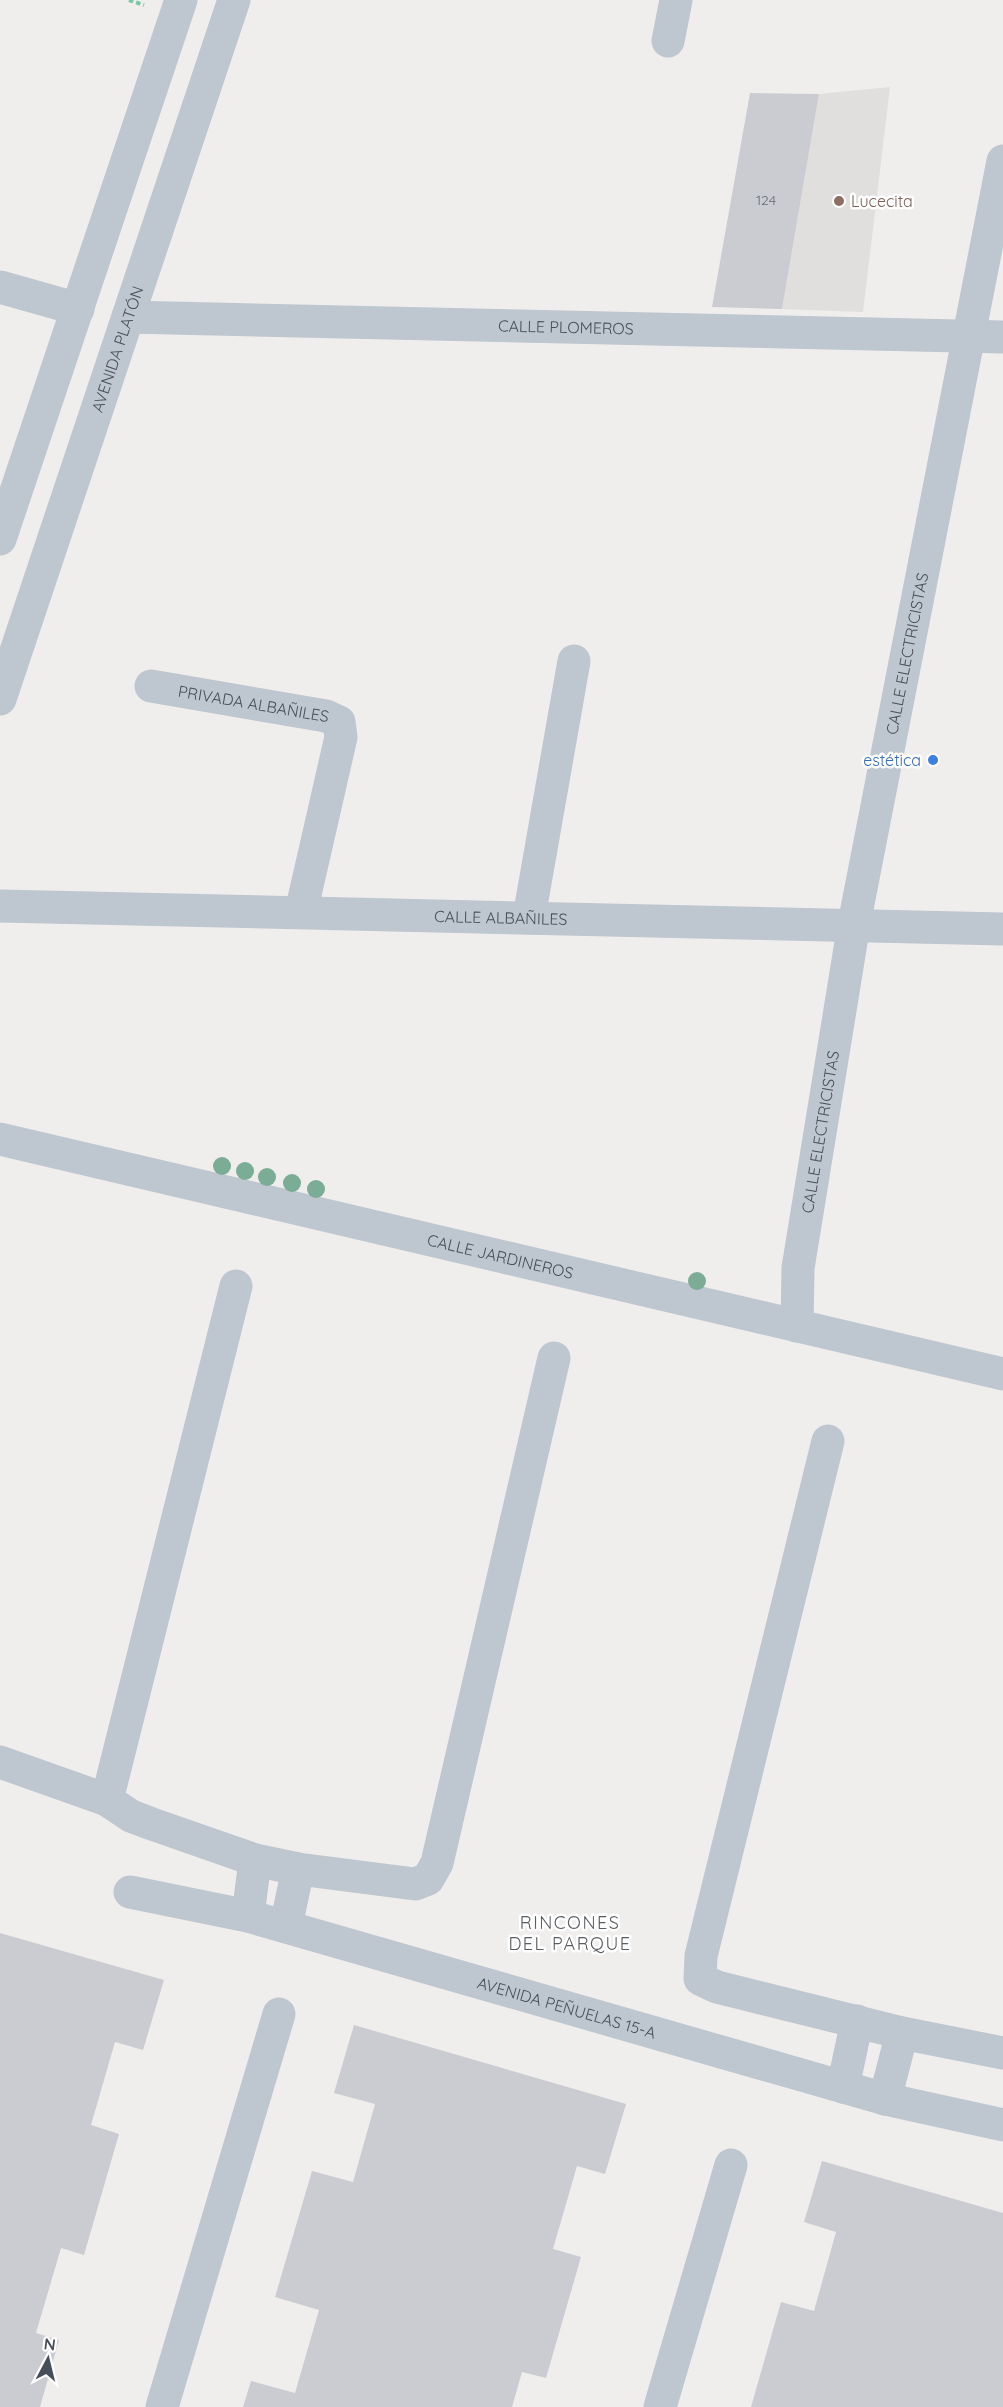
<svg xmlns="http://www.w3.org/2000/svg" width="1003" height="2407" viewBox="0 0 1003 2407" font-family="Quicksand,sans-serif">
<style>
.education{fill:#e1dede}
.building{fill:#caccd2}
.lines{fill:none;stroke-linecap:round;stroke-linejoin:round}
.path{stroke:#77c8a6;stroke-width:4;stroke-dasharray:4.5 3;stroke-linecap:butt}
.minor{stroke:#bec6cf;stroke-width:33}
.tree{fill:#7bac96}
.education-dot{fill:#8d6e63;stroke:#fff;stroke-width:2}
.shop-dot{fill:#3f7fe0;stroke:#fff;stroke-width:2}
.labels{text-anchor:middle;stroke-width:5;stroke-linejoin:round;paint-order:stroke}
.number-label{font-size:14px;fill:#676e77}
.education-label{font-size:16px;fill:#785e54;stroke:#fff;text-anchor:start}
.street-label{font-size:16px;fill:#464f59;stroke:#fff}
.shop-label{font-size:16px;fill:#366cbe;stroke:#fff;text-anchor:end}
.neighbourhood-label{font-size:18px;letter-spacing:1.5px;fill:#5a5d61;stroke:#fff}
</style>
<rect width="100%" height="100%" fill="#f0eded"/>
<path class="education" d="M890,87L863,312L782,309L819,94Z"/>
<path class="building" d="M750,93L819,94L782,309L712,307Z
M0,1933L164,1980L143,2050L115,2042L91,2125L119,2134L84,2255L61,2248L36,2333L59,2340L40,2407H0Z
M354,2025L626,2104L605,2174L577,2166L553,2249L581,2257L546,2378L522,2372L512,2407H243L251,2381L295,2393L319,2310L275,2297L312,2171L353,2182L375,2104L334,2093Z
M822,2161L1003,2213V2407H751L781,2302L814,2311L836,2232L804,2222Z"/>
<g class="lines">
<path class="path" d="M129,0L144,5"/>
<g class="minor">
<path d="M668,41L676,0"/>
<path d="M0,287L78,309"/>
<path id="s1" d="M128,317L1003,337"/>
<path d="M0,539L181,0"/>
<path id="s2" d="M151,686L326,716L339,722L341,737L301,912"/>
<path id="s3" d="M0,699L234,0"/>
<path id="s4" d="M0,906L1003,929"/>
<path d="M529,917L574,661"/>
<path id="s5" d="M0,1139L1003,1374"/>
<path id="s6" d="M797,1326L798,1268L854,924L1003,161"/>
<path d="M828,1441L701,1956L700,1979L717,1987L902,2033L1003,2053"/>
<path d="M0,1762L107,1800L131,1816L152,1824L255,1860L298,1869L415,1884L428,1879L437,1863L554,1358"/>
<path d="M107,1800L236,1286"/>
<path id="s7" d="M130,1892L248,1916L885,2099L1003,2125"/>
<path d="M248,1916L255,1860"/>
<path d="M286,1926L298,1869"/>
<path d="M843,2087L857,2021"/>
<path d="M885,2099L902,2033"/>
<path d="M162,2407L279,2014"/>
<path d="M660,2407L731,2165"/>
</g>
</g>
<g class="tree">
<circle cx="222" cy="1166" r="9"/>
<circle cx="245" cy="1171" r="9"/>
<circle cx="267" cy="1177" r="9"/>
<circle cx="292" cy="1183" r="9"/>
<circle cx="316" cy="1189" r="9"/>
<circle cx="697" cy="1281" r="9"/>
</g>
<circle class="education-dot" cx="839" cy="201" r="6"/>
<circle class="shop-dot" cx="933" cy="760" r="6"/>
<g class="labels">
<g class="number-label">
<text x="766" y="205">124</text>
</g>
<g class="education-label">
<text x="851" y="207">Lucecita</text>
</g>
<g class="street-label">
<text dy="6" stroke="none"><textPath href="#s1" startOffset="438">CALLE PLOMEROS</textPath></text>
<text dy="6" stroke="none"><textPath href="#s3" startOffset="369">AVENIDA PLATÓN</textPath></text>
<text dy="6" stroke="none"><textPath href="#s6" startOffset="682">CALLE ELECTRICISTAS</textPath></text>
<text dy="6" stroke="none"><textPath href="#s2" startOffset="104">PRIVADA ALBAÑILES</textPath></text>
<text dy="6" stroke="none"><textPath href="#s4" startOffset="501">CALLE ALBAÑILES</textPath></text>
<text dy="6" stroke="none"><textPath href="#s6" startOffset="196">CALLE ELECTRICISTAS</textPath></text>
<text dy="6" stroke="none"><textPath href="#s5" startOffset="514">CALLE JARDINEROS</textPath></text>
<text dy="6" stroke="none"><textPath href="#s7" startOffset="452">AVENIDA PEÑUELAS 15-A</textPath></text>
</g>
<g class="shop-label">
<text x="921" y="766">estética</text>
</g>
<g class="neighbourhood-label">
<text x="570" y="1929">RINCONES<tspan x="570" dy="21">DEL PARQUE</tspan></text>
</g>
</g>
<g transform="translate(48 2359) rotate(7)" stroke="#ffffff" stroke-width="4.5" paint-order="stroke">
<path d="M0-4.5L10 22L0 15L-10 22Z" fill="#464f59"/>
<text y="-9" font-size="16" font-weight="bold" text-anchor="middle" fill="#464f59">N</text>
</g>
</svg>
